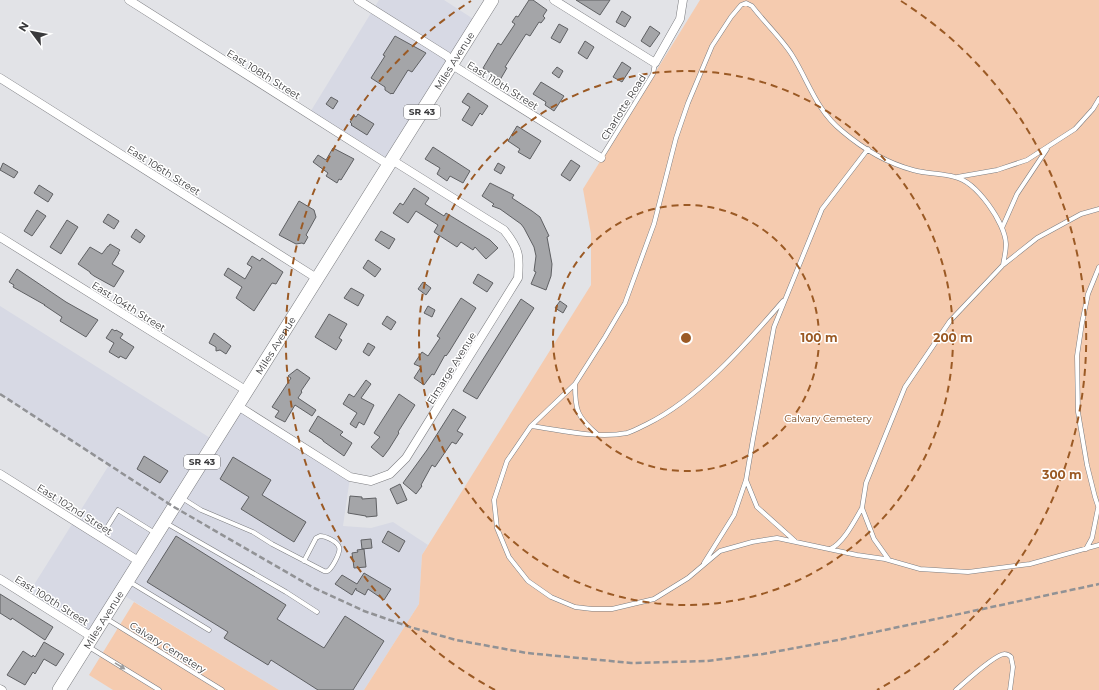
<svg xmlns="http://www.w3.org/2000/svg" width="1099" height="690" viewBox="0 0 1099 690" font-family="Montserrat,sans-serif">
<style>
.built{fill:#d7d9e4}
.green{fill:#f5cbaf}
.building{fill:#a4a5a8;stroke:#5f6063}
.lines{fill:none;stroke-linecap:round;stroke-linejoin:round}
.service-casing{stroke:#7c7d80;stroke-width:5}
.minor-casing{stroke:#7c7d80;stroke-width:9}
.primary-casing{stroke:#7c7d80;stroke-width:14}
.service{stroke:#fff;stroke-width:4}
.minor{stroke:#fff;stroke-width:8}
.primary{stroke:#fff;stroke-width:13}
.rail{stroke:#919295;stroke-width:2.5;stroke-dasharray:6 3;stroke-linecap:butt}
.oneway{fill:#9c9c9d}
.ring{fill:none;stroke:#9b5a25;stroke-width:2;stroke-dasharray:7 5}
.labels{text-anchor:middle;stroke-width:3;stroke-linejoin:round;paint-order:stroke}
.shield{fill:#fff;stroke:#747476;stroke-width:1}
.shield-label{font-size:9px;font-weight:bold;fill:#39393b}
.street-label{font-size:10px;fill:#39393b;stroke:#fff}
.park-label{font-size:10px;fill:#7a4519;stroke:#fff}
.centre{fill:#9b5a25;stroke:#fff;stroke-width:2}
.ring-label{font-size:12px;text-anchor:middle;font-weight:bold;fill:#9b5a25;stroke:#fff;stroke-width:3;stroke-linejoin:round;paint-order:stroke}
</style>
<rect width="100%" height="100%" fill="#e2e3e7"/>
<path class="built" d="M379,0H444L478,22L389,165L309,114Z
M0,306L215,441L238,406L350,477L343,526L371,528L393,522L428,545L422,555L419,604L364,690H279L120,593L92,637L27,596L109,465L0,394Z"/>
<path class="green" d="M700,0H1099V690H364L419,604L422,555L591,285V234L583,189Z
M134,602L279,690H113L89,675Z"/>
<path class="building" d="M529,0H533L547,10L543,16L545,18L541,23L539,22L530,36L526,34L505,67L507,68L500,80L483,68L498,43L501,45L515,24L512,22L516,16L518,17Z
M576,0H610L600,15Z
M622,11L631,17L625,27L616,22Z
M559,24L568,29L560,43L551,38Z
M650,26L660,33L650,47L641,41Z
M395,36L426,53L412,72L408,70L393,94L392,93L391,94L385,90V87L371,78L385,56L383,55Z
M585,41L594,47L587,59L578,53Z
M622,62L631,68L622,82L613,77Z
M557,67L563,71L559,78L552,73Z
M541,82L564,96L554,111L545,105L546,102L533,94Z
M468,93L488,106L482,115L480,113L472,126L462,120L470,107L462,102Z
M331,97L338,101L333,109L326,104Z
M358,114L374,124L367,135L351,125L352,124L350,122L354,116L356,117Z
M517,126L541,141L530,159L518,152L520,149L508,141Z
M433,147L470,171L463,183L450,176L447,181L437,174L440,168L425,159Z
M333,148L354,159L341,180L339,179L337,183L326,176L328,173L313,162L318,155L326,160Z
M571,160L580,166L570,181L561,175Z
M3,163L18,172L14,178L0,170Z
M498,163L505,167L501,174L494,170Z
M490,183L514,195L512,198L532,211L540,217L549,236L547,237L552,264L551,276L546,290L531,284L536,272L534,271L536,256L534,247L524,228L521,224L500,209L492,206L494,204L482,196Z
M39,185L53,194L48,202L34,193Z
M414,188L429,198L425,204L444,216L446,213L490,240L498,248L486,259L475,247L473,250L461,242L457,247L434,232L438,225L416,211L408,223L393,213L400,203L403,205Z
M299,201L314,210L316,217L306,235L308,237L304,244L302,243L296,244L279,235Z
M37,210L46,216L32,236L24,231Z
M108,214L119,221L114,229L103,222Z
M67,220L78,227L61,254L50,247Z
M136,229L145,236L140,243L131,237Z
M381,231L395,239L389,249L375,240Z
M110,244L120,250L118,253H119L112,264L124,271L114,287L94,276L90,273V272L78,264L90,247L102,254L108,246H109Z
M252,256L260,261L262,258L283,272L276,284L272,283L254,311L236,298L242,287L224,275L228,268L245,279L252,267L247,264Z
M368,260L381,269L375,277L363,268Z
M17,269L66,302L98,320L86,337L60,321L62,317L44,305H45L13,287L14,285L9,282Z
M478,274L493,283L487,292L473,283Z
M423,282L431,288L426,295L418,289Z
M351,288L364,295L358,306L344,298Z
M461,298L476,308L449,352L446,356L445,355L434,375L432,374L424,385L414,378L421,367L414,364L422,352L428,356L440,338L437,336Z
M521,299L534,308L477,399L463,391Z
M560,301L567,306L563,313L555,308Z
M428,306L435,310L432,317L424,313Z
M329,314L347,324L339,338L342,340L336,350L315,337Z
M387,316L396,322L391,330L382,324Z
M112,329L115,331L116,330L123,334L120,338L134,347L126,359L120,356L119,358L109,352L114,343L106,338Z
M214,333L231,346L226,354L220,350L216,351V347L209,343Z
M368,343L375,347L369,356L363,352Z
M297,369L310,378L301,391L302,392L298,398L316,410L312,416L295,405L285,422L275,417L279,411L272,407L291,378L288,376Z
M366,380L371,384L361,398L374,405L364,425L359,422L356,428L350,424L357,413L343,404L349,394L354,397Z
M399,394L415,405L398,432L399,433L389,449L383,457L371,447L380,437L374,433Z
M453,409L466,417L457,431L463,434L456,444L452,442L435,467L432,465L421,485L422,486L416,494L403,483L427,450Z
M318,416L343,432L340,435L352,443L344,456L323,441V440L309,431Z
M144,456L168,471L160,483L137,469Z
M233,457L271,480L262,495L306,522L294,542L241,509L249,497L220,479Z
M400,484L407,500L397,504L390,489Z
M350,496L362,497V499L376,498L377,516L366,517V516L348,513Z
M388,531L405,541L399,552L382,542Z
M176,536L286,605L277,619L324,648L345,616L384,641L353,690H318L271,660L268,665L224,638L228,632L147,582Z
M371,539L372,548L362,549L361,540Z
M364,549L366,567L354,568L352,553L358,552L357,550Z
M364,573L391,589L384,600L368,589L365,595L356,590V588L352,595L335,584L342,575L357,584Z
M0,594L53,627L45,640L12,618L11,620L0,613Z
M44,642L64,654L56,666L44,659L35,674L33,672L25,685L7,675L23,651L32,657L33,655L35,657Z"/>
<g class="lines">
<defs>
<path id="service" d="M601,158L653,74L655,63
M957,177L997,170L1027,160L1075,129L1093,109L1099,99
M1002,228L1017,194L1047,149
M1003,265C1004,259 1006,251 1006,244C1005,223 977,182 955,177C941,173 927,174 913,170C887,163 862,148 842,131C816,110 809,82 792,55C782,39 764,22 752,6L746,3L741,5L731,17L712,46L688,103L676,138L654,224L625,303L605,337L575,384L531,426L507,461L494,500L497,528L509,557L528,581L551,597L575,607L592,609H612L654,599L688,578L720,551L752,542L777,538L857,555L885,559L920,569L968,572L1030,564L1099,545
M1099,267L1088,294L1082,323L1077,356L1078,412L1087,465L1095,497L1099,509
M575,384C575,410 577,417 597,434
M531,426C561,430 597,439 627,433C634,431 641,427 647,424C698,399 746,344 783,301
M746,480L757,507L795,541
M182,498L201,510L253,532L272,544L324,571C327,571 327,572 329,570C333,566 341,552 339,547C337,541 325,536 320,536L316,538L304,561
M166,523L286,592L317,612
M101,537L118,510L155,533
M830,549C843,544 855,520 862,508
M1086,549L1092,538L1098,508
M889,560L874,539L862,508L866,483L905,387L950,321L1003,265L1037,238L1081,214L1099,209
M704,563L734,515L746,480L753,439L774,327L822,209L868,149
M130,582L209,630
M107,619L222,690
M89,647L159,690
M956,690C964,683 996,653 1005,654C1007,654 1010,656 1011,657L1013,667L1010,690"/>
<path id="minor" d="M129,0L389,165
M358,0L447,56L457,68L601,158
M554,0L655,63L680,19L683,0
M0,78L318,279
M0,237L247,391
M238,406L350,477L371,481L390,474L406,458L518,278C520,255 519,249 504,230L392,160
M0,474L140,562
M0,579L92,637
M0,689L2,690"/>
<g id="primary">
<path id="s1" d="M59,690L492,0"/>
</g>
</defs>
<use href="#service" class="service-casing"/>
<use href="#minor" class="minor-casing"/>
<use href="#primary" class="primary-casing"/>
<use href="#service" class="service"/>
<use href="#minor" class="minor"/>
<use href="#primary" class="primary"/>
<path class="rail" d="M0,394L174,507L314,588L364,611L410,627L456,640L527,653L631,663L707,661L763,654L838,640L1099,584"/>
</g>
<defs><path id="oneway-solid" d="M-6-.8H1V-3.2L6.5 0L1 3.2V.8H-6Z"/></defs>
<use class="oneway" href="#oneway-solid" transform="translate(120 666) rotate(32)"/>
<g class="ring">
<circle cx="686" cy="338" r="133"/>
<circle cx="686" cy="338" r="267"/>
<path d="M495 690A400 400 0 0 1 471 1M901 1A400 400 0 0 1 877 690"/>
</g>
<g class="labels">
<g class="shield">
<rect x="404" y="105" width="36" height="14" rx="3"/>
<rect x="184" y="455" width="36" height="14" rx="3"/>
</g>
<g class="shield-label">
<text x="422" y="115">SR 43</text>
<text x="202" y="465">SR 43</text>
</g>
<g class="street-label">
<text dy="4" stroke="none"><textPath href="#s1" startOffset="743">Miles Avenue</textPath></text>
<text transform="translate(264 74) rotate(32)" y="4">East 108th Street</text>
<text transform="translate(503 85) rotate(32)" y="4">East 110th Street</text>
<text transform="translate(623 107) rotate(-58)" y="4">Charlotte Road</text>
<text transform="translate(164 170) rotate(32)" y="4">East 106th Street</text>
<text transform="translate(129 306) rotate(32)" y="4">East 104th Street</text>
<text dy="4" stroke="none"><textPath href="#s1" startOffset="407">Miles Avenue</textPath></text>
<text transform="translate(451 368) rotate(-58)" y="4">Elmarge Avenue</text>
<text transform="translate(75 509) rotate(32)" y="4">East 102nd Street</text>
<text transform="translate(52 600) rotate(32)" y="4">East 100th Street</text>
<text dy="4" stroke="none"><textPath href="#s1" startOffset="83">Miles Avenue</textPath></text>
<text transform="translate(168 647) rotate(32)" y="4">Calvary Cemetery</text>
</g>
<g class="park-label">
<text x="828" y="422">Calvary Cemetery</text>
</g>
</g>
<circle cx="686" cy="338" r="6" class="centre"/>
<g class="ring-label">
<text x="819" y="342">100 m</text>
<text x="953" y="342">200 m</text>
<text x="1062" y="479">300 m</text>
</g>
<g transform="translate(32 32) rotate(302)" stroke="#ffffff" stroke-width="3" paint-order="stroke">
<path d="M0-3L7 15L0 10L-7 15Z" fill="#39393b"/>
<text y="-6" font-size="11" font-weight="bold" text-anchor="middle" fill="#39393b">N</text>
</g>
</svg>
